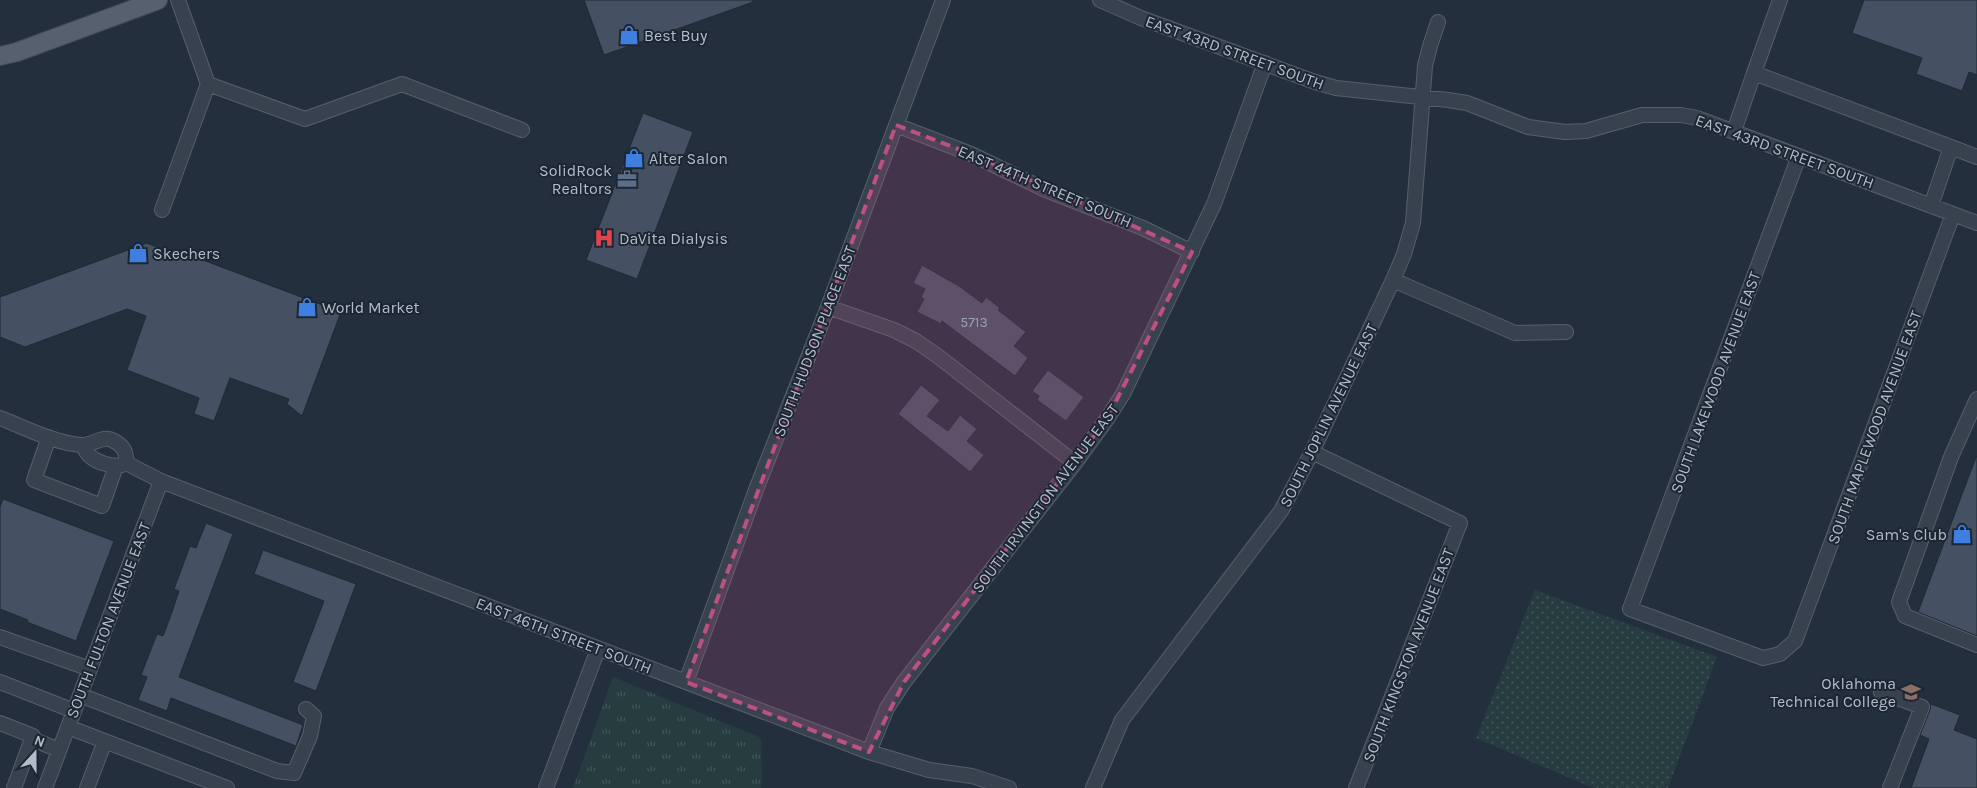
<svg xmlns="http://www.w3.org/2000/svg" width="1977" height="788" viewBox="0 0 1977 788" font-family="Karla,sans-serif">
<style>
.grass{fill:url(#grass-dots)}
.park{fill:url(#park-tufts)}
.building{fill:#455162;stroke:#1f2835}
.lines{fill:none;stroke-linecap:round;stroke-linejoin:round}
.minor-casing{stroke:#565f6c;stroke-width:16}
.major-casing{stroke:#414a57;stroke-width:20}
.minor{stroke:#38414e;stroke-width:14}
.major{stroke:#56606e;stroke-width:18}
.marked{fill:#bd5182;fill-opacity:0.2;stroke:#bd5182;stroke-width:4;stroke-dasharray:10 6;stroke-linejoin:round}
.labels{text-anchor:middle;stroke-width:4;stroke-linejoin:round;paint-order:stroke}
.number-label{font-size:14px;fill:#98a1af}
.poi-label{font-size:16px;fill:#b4bcc9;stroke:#1d2633;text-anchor:start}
.street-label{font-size:16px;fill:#b4bcc9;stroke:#1d2633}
</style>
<defs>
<pattern id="grass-dots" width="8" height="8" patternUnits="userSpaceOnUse" patternTransform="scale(1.25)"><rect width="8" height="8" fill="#263c3f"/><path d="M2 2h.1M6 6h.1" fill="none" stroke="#435659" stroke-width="1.8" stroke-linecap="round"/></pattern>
<pattern id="park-tufts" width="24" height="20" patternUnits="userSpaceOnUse" patternTransform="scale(1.25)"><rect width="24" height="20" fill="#263c3f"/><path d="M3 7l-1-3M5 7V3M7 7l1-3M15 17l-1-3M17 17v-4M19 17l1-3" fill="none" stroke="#435659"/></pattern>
</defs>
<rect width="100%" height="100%" fill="#242f3e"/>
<path class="grass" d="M1535,590L1717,657L1668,788H1593L1476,738Z"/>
<path class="park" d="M613,677L759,737L761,739L762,781L761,788H573Z"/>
<path class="building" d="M584,0H753V2L604,55Z
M1864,0H1977V75L1969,72L1962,91L1916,74L1922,58L1852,33Z
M643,113L693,132L637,279L586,260Z
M147,243L170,253L171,248L341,312L302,416L287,404L289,399L230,378L214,421L194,414L199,398L127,370L146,316L127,309L25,347L0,337V297Z
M922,265L959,286L982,303L986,297L1000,308L998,310L1026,332L1014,346L1028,358L1015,376L942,321L941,324L917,312L924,299L921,297L925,289L913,283Z
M1048,370L1084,397L1066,421L1037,400L1039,396L1032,391Z
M921,385L940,400L927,416L948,431L960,415L977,429L967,441L984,455L970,472L898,414Z
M1976,457H1977V636L1918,612Z
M3,499L114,541L76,641L27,622L28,620L0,609V507Z
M206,523L233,534L179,677L303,725L296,746L171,698L167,711L138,700L147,677L141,675L157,634L163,636L172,612L179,591L174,589L190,546L196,548Z
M263,550L356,584L316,691L293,682L324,601L254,574Z
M1931,704L1960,715L1954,730L1977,739V788H1911L1929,739L1920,735L1930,710Z"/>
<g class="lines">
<defs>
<path id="minor" d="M178,0L208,84L305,119L402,84L522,130
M1100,0L1141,18L1315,82L1336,88L1448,100L1467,103L1528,127L1565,132L1586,131L1642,115H1681L1697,118L1977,223
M1754,73L1780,0
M896,125L971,154L1046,190L1143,228L1192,252
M1734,131L1754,73L1951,147
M1799,156L1630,609L1763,658L1780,654L1795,641L1953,214
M1931,206L1951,147L1977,157
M162,210L208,84
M1393,280L1515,333L1566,332
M828,307L894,330L916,341L939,357L1075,463
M1977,399L1951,457L1899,602L1905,616L1977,645
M0,418C26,428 54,443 81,445C93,446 102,434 114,441C124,446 127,453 126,463
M49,437L34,480L102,506L116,466
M83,446C85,449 87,454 90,456C96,462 116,469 124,464
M1312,452L1460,523L1356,788
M126,463L161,481L869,752L929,770L972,776L1009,788
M0,637L90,669
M0,682L74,711
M686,682L757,487L828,307L943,0
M1881,692L1922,707L1890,788
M80,695L277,771L294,773L310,736L314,716L306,709
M0,723L33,736L14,788
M68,727L227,788
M32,739L59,750
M869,752L887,708L904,682L1075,463L1107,419L1123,394L1214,204L1265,63
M45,788L161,481
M87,788L105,741
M546,788L598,649
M1093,788L1122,720L1281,511L1312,452L1393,280L1404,254L1413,223L1425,66L1430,46L1438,22"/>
<path id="major" d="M0,56L17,52L158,0"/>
</defs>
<use href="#minor" class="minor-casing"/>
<use href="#major" class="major-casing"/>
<use href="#minor" class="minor"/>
<use href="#major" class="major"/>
</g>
<path class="marked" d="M896,125L971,154L1192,252L1107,419L904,682L869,752L686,682Z"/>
<defs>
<symbol id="shop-bare" viewBox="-9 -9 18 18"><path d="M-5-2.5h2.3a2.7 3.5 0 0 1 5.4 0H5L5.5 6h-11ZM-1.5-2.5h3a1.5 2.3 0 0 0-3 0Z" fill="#3f7fe0" stroke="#1d2633" stroke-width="2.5" paint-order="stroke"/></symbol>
<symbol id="office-bare" viewBox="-9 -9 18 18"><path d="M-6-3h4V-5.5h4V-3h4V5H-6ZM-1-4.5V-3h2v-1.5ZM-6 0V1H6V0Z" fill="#5c6f8a" stroke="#1d2633" stroke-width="2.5" paint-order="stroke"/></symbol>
<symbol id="hospital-bare" viewBox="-9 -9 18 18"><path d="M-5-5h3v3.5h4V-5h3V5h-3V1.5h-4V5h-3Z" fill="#e0444e" stroke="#1d2633" stroke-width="2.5" paint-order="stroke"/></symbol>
<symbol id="university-bare" viewBox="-9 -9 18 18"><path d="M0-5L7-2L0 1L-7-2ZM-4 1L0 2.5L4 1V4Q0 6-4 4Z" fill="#8d6e63" stroke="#1d2633" stroke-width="2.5" paint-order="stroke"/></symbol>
</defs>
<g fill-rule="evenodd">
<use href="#shop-bare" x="615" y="21" width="28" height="28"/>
<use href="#shop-bare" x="620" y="144" width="28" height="28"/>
<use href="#office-bare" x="613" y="165" width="28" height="28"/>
<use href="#hospital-bare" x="590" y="224" width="28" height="28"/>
<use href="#shop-bare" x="124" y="239" width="28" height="28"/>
<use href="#shop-bare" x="293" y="293" width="28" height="28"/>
<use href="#shop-bare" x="1948" y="520" width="28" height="28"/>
<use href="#university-bare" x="1897" y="678" width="28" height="28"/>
</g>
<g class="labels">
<g class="number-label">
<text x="974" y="327">5713</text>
</g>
<g class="poi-label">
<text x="644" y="41">Best Buy</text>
<text x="649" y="164">Alter Salon</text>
<text x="612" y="176" text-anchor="end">SolidRock<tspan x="612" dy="18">Realtors</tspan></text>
<text x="619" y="244">DaVita Dialysis</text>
<text x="153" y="259">Skechers</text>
<text x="322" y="313">World Market</text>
<text x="1947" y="540" text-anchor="end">Sam's Club</text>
<text x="1896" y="689" text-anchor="end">Oklahoma<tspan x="1896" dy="18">Technical College</tspan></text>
</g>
<g class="street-label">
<text transform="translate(1235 52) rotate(20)" y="6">EAST 43RD STREET SOUTH</text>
<text transform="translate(1785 151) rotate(20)" y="6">EAST 43RD STREET SOUTH</text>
<text transform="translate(1045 186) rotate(23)" y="6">EAST 44TH STREET SOUTH</text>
<text transform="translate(814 341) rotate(-69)" y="6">SOUTH HUDSON PLACE EAST</text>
<text transform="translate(1715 382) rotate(-70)" y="6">SOUTH LAKEWOOD AVENUE EAST</text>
<text transform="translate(1328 415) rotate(-64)" y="6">SOUTH JOPLIN AVENUE EAST</text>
<text transform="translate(1874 427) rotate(-70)" y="6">SOUTH MAPLEWOOD AVENUE EAST</text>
<text transform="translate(1045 498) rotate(-53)" y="6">SOUTH IRVINGTON AVENUE EAST</text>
<text transform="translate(108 620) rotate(-69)" y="6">SOUTH FULTON AVENUE EAST</text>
<text transform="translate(564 635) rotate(21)" y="6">EAST 46TH STREET SOUTH</text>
<text transform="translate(1408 655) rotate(-69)" y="6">SOUTH KINGSTON AVENUE EAST</text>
</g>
</g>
<g transform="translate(35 753) rotate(21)" stroke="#1d2633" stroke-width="4" paint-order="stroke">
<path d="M0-4L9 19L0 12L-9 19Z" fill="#b4bcc9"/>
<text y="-8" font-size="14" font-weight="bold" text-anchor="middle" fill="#b4bcc9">N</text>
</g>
</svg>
